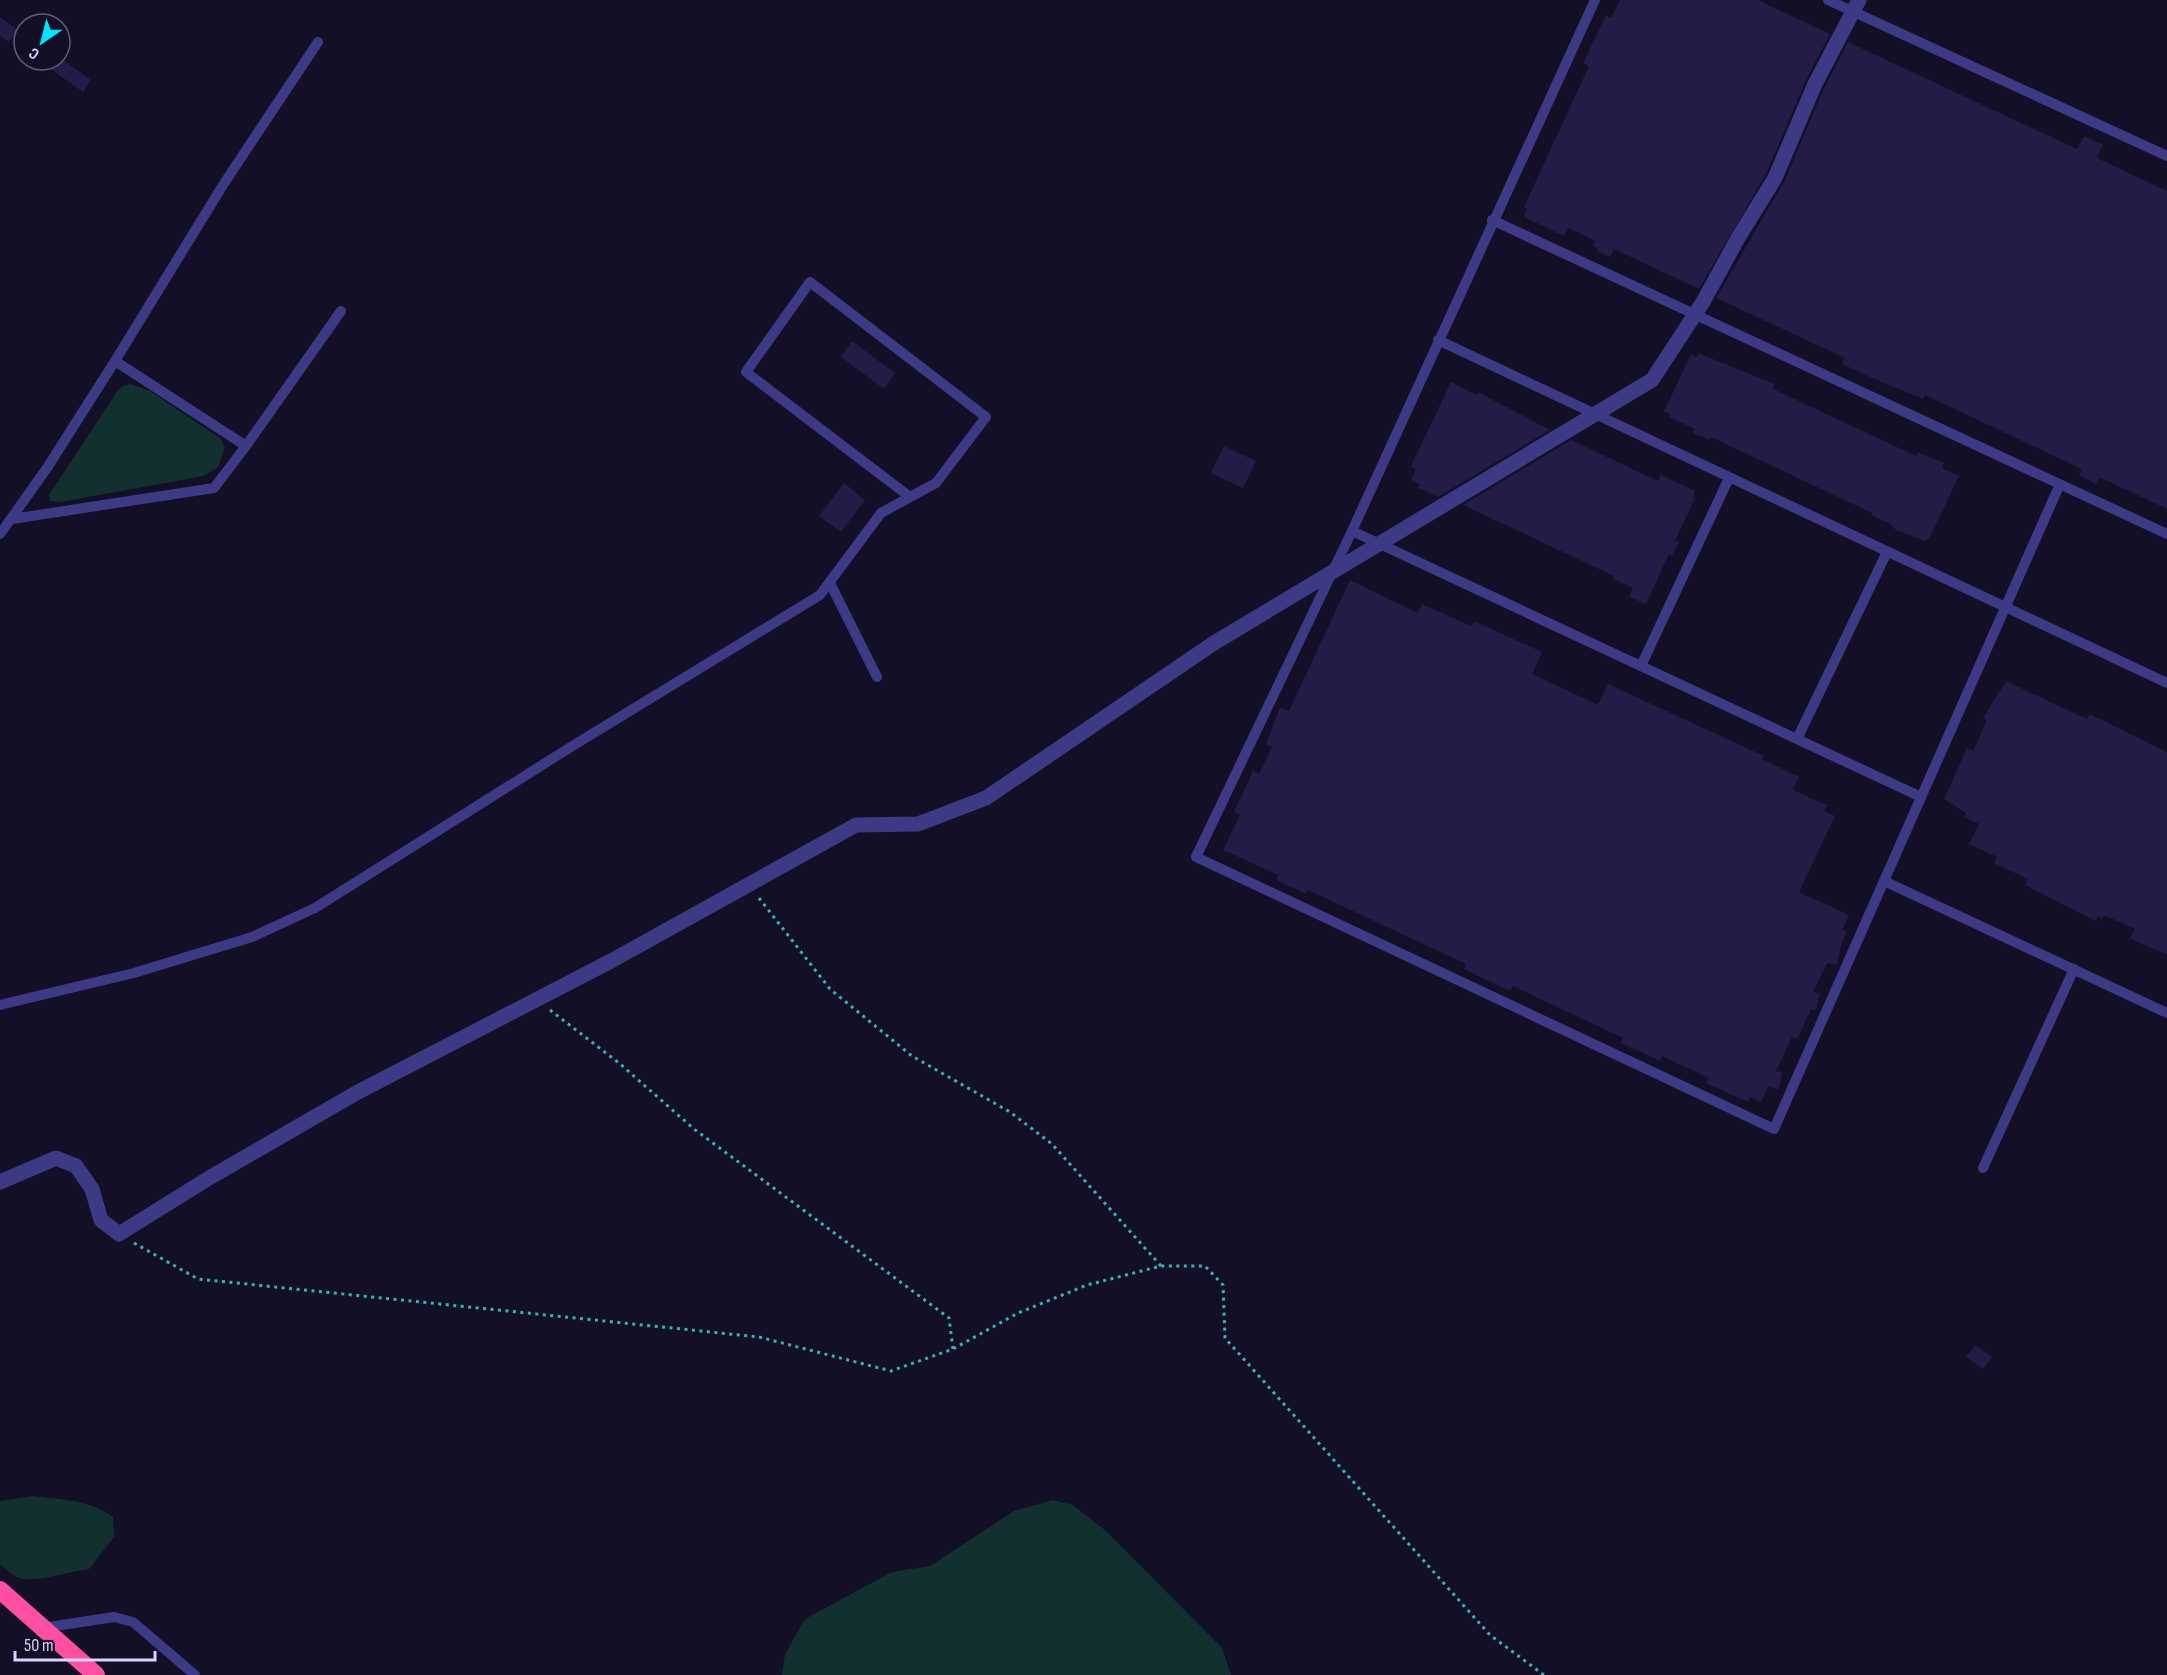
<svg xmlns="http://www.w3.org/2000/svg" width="2167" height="1675" viewBox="0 0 2167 1675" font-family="'Sofia Sans Condensed',sans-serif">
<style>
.green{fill:#12302f}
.building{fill:#241b47}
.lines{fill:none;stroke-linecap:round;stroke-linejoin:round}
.path{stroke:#2fb8b0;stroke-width:3;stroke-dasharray:3 4.5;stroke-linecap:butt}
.lane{stroke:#3d3a85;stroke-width:10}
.street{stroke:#3d3a85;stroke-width:15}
.highway{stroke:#ff4fa3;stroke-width:18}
</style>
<rect width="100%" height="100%" fill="#130f26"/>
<path class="green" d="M131,384L150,391L221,439L225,448L218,467L204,476L60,502L50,501L49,495L116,393L122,386Z
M33,1496C63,1500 87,1499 113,1517L114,1537L89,1569C71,1571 35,1583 19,1578C13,1576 6,1569 0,1564V1501Z
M1053,1500L1073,1505L1106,1531L1222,1648L1231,1675H782L785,1654L805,1619L892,1572L930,1566L1014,1511Z"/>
<path class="building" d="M1620,0H1758L1830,34L1806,80L1766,174L1699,289L1614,249L1610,257L1597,251L1598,249L1593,246L1596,241L1568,228L1564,236L1524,217L1527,209L1524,207L1589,66L1583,63L1606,15L1611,18Z
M0,17L18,30L9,42L0,36Z
M1848,42L2077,149L2084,136L2103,145L2097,158L2167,191V509L2099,477L2096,484L2079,475L2082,469L1925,395L1923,399L1870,377L1842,364L1845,358L1716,298L1784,182L1824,88Z
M38,60H63L91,80L83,92Z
M852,341L895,373L884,389L841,357Z
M1698,353L1775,384L1773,389L1916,456L1918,452L1944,463L1942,468L1959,476L1929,539L1925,541L1896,530L1890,524L1871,515L1872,513L1711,437L1709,440L1693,433L1695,429L1669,417L1670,414L1664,411L1669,401L1691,354L1697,357Z
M1451,382L1477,395L1478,392L1550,430L1438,497L1418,488L1420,485L1411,480L1416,469L1411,466Z
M1571,440L1658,481L1661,475L1695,491L1693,497L1695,498L1675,541L1679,542L1672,556L1669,554L1646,604L1629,597L1633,588L1613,579L1614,576L1463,505Z
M1224,446L1256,461L1243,488L1211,473Z
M844,483L865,500L841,532L819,516Z
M1350,580L1418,613L1422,604L1471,626L1474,621L1542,652L1532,674L1598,705L1608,684L1764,756L1762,759L1799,777L1793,790L1827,805L1824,811L1835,816L1799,892L1849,915L1842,930L1847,932L1841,945L1837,965L1827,963L1813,992L1820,993L1816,1010L1811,1009L1797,1039L1792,1037L1776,1071L1782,1072L1779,1089L1768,1087L1761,1102L1750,1097L1748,1102L1706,1083L1709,1078L1662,1056L1660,1061L1621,1043L1623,1038L1513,986L1510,991L1464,969L1466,964L1308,890L1306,894L1276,880L1278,875L1223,850L1240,815L1234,812L1253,771L1259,774L1272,747L1266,744L1280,707L1289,711Z
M2006,681L2087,719L2090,714L2167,752V955L2130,938L2135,929L2104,915L2102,919L2098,916L2096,921L2025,885L2028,879L1994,863L1997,857L1969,844L1979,824L1964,817L1966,813L1944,799L1967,748L1973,751L1987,720L1983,718Z
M1975,1345L1992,1357L1983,1369L1966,1357Z"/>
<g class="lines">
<path class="path" d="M759,898L830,989L912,1056L1010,1112L1052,1144L1161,1266
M550,1010L619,1063L694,1129L949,1318L953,1349
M134,1243L198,1279L759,1337L891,1371L953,1349L1018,1313L1087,1285L1161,1266H1205L1223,1285L1225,1338L1490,1635L1544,1675"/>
<path class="lane" d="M1595,0L1352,531L1196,857L1774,1129L2060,484
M1828,0L2167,156
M1492,220L2167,534
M1438,340L2167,683
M115,361L223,185L318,42
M246,446L341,311
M1352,531L1921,797
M0,534L47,468L115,361L246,446L214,488L12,519
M830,583L877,677
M1641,666L1729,478
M1797,739L1887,552
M1884,881L2167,1013
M0,1005L134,973L252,937L315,908L574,745L820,595L881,513L936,483L986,417L810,282L746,372L910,497
M1983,1168L2074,969
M42,1628L114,1617L133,1622L195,1675"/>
<path class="street" d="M0,1182L56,1158L76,1166L92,1189L101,1220L119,1234L209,1178L358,1092L611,961L856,825L918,824L986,798L1214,643L1652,380L1703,302L1738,238L1775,178L1815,84L1859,0"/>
<path class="highway" d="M0,1590L96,1675"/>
</g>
<g transform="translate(42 42) rotate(215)"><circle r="28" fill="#130f26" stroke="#625e7d" stroke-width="1.5"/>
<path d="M0-4.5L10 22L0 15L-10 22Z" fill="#00e5ff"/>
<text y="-9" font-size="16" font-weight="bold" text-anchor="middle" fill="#d9d4ff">С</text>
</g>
<path d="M15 1651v9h140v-9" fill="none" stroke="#d9d4ff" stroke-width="3"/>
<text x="24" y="1651" font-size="18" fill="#d9d4ff" stroke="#130f26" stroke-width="4.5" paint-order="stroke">50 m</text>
</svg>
